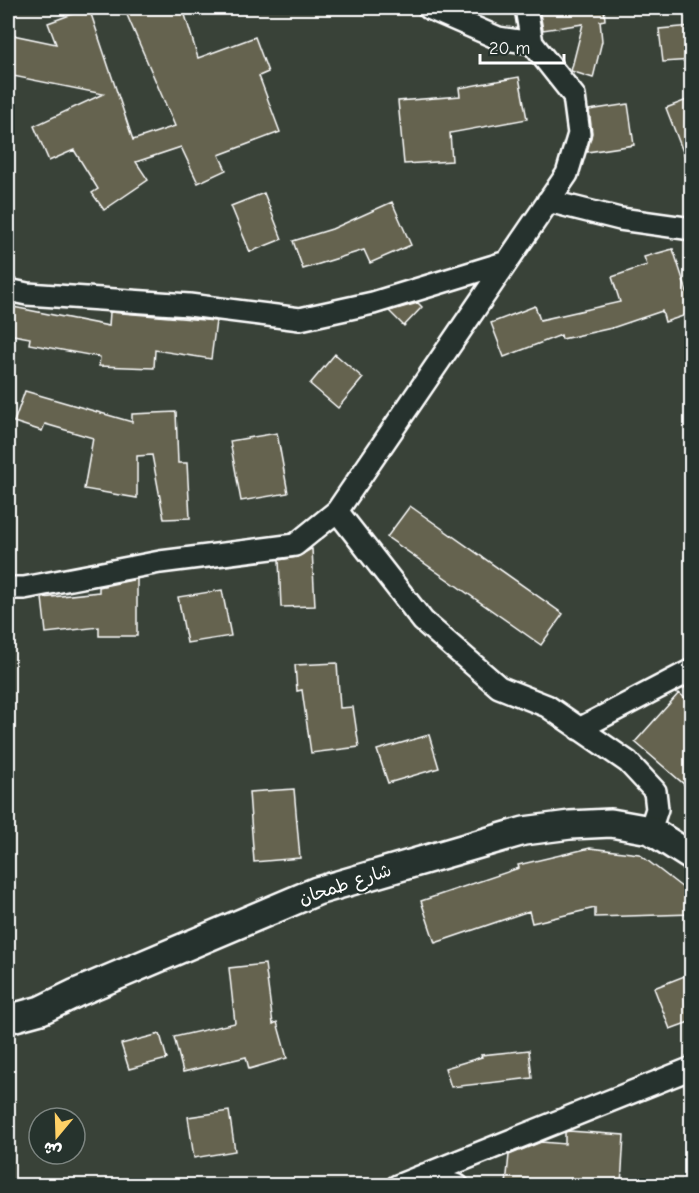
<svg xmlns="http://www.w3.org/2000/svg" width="699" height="1193" viewBox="0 0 699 1193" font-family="'Comic Neue','Playpen Sans Arabic',sans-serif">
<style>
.building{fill:#656450;stroke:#fff;stroke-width:1.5}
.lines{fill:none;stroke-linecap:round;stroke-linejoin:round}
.minor-casing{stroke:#fff;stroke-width:26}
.tertiary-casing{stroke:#fff;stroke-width:32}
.minor{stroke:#26332d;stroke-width:21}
.tertiary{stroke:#26332d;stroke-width:27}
.labels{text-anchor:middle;stroke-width:4.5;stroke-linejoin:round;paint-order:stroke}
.street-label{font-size:18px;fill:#fff;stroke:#26332d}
</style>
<rect width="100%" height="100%" fill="#394238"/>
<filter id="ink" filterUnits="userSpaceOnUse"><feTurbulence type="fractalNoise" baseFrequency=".0167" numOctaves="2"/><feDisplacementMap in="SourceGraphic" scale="12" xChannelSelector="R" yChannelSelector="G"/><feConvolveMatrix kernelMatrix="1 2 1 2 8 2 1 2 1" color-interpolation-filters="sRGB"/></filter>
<g filter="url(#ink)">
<path class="building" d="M89,8L133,140L175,126L124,8H183L198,58L255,37L268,72L259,76L280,132L219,155L226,170L198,183L181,147L136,162L148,180L104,210L92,193L98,189L74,150L49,161L34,126L103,94L8,75V34L56,44L48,23Z
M539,8H604L605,20L600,21L602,41L593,78L571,71L583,24L543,30Z
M692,26V60L663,62L659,29Z
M519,77L527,119L450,133L452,161L404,164L398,101L460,96L459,88Z
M692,98V170H690L666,108Z
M628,104L634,145L587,152L592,133L589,110Z
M264,193L282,239L250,252L231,206Z
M392,202L411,245L370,263L364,250L303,269L293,241L332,229Z
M673,249L692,307V313L665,322L662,311L612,328L562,339L561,335L504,357L491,323L535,306L540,320L620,302L612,277L647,265L644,257Z
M418,303L422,307L404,326L389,311Z
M8,306L109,326L110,312L216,321L211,359L155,350L154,368L99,366L100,357L29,344L30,338L8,334Z
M335,354L363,378L338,408L310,384Z
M25,391L132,422V414L176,412L178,463H187L190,518L164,519L152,455L137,456V498L84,489L93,438L45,424L42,431L14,422Z
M277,433L288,493L241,501L230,441Z
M410,506L563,614L541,645L387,537Z
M311,549H312L315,606L281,607L279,560L297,557Z
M137,579V636H99V627L46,633L42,598L99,592V587Z
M222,590L231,636L187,643L178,597Z
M337,663L340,708L353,707L359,747L311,753L302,690L297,691L295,665Z
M679,693L692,704V791L635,742Z
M429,735L439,768L388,783L377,750Z
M294,789L300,858L254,862L249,792Z
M590,848L639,854L692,895V914L595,917V908L532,923L529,911L435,943L421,901L519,868L518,865Z
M265,964L273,1024L277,1022L287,1058L249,1069L246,1057L183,1072L174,1037L235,1023L229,968Z
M692,973V1021L670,1029L654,988Z
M160,1034L167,1059L129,1069L121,1044Z
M529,1050L532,1078L451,1087L445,1068L482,1057L481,1055Z
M229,1111L235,1151L194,1158L188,1117Z
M569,1131L624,1135L621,1185H506L509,1155L541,1142L565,1144V1132Z"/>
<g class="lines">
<defs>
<path id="minor" d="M429,8L498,38L532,43
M548,201L620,219L692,229
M8,290L27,294L189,305L300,319L373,303L507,262
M337,511L423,621L499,687L547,706L628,762L655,791L657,809L650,830
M8,588H24L160,562L295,545L337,511L567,174L579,134L574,96L532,43L526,8
M579,729L692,670
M424,1175L458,1186
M397,1186L692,1068"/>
<path id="tertiary" d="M8,1019L41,1010L76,993L317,891L524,831L570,825L611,823L650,830L692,857"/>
</defs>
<use href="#minor" class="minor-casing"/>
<use href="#tertiary" class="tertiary-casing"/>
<use href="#minor" class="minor"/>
<use href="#tertiary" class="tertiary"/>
</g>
</g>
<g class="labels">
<g class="street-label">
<text transform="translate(345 884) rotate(-18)" y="6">شارع طمحان</text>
</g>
</g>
<rect width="699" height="1193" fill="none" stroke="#26332d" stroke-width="30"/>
<rect x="15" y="15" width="669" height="1163" fill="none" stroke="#fff" stroke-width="2" filter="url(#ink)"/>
<g transform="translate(57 1136) rotate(199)"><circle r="28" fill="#26332d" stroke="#7d8581" stroke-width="1.5"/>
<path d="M0-4.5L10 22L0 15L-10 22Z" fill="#ffd166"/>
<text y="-9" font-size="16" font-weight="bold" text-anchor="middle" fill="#ffffff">ش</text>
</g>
<path d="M480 54v9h84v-9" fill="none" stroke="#ffffff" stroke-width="3"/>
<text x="489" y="54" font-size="18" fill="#ffffff" stroke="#26332d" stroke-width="4.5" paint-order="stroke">20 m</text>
</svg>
